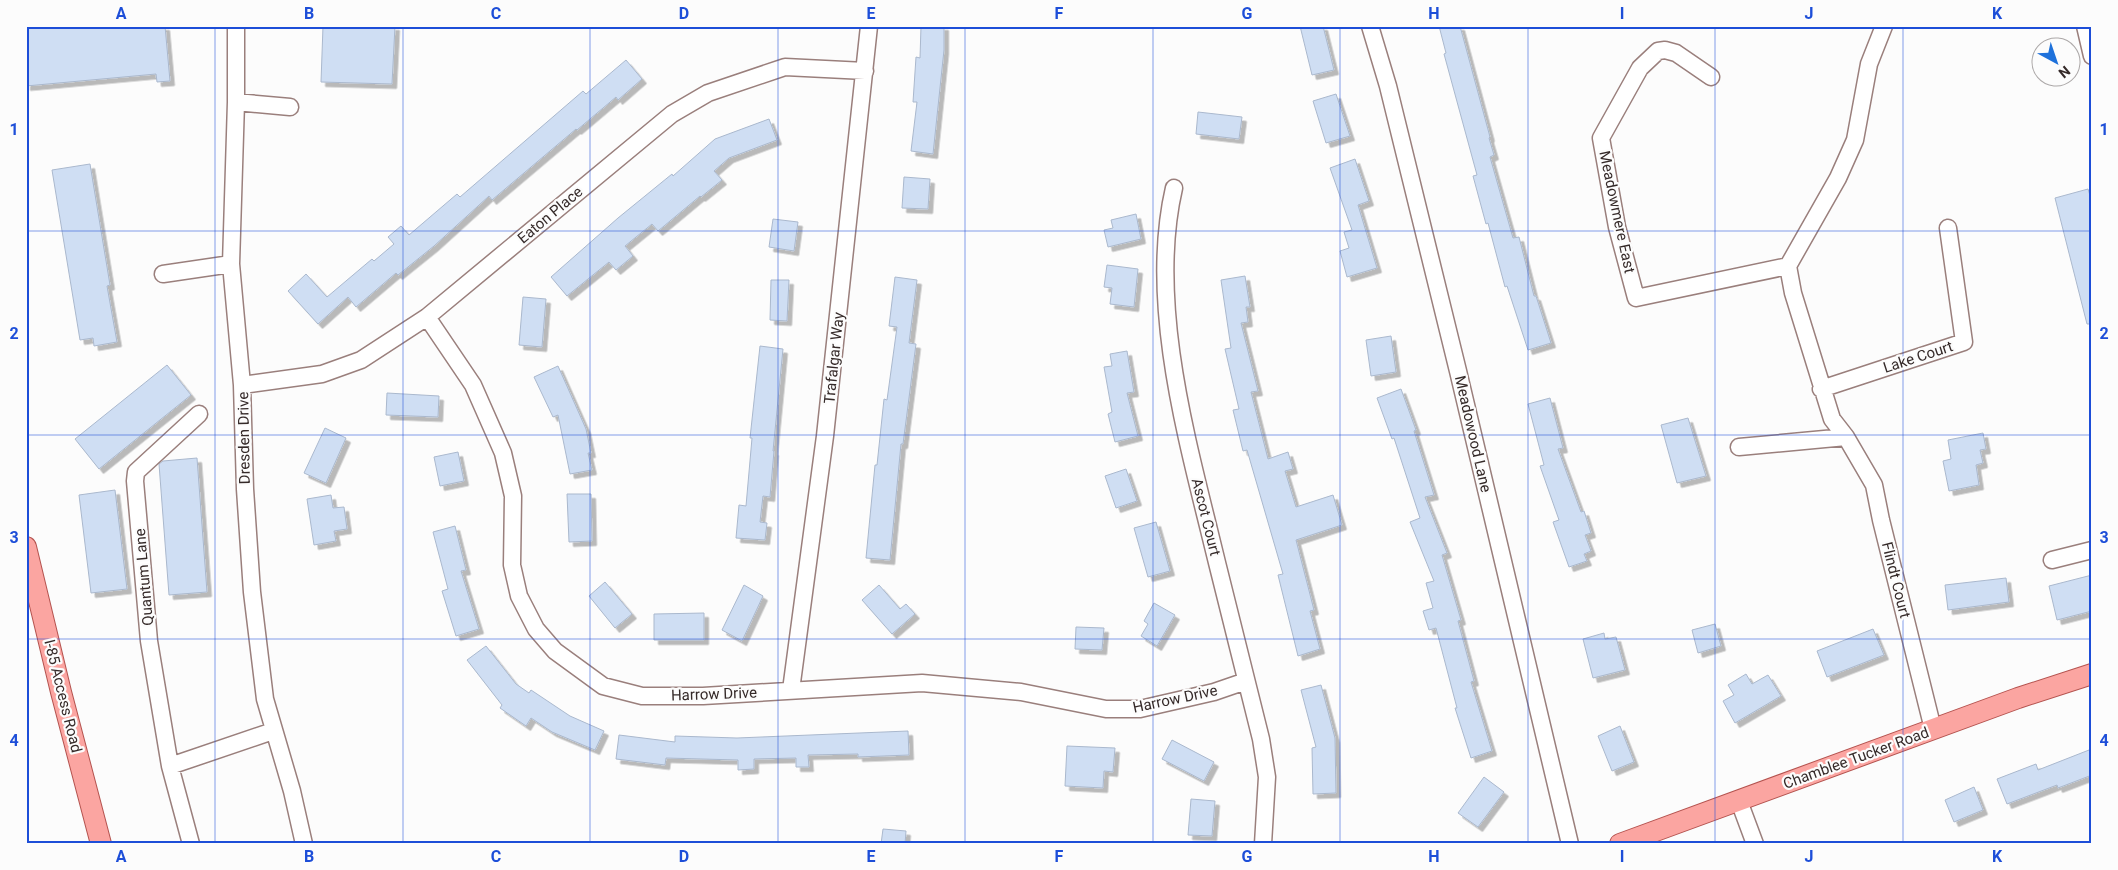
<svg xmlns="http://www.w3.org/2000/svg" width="2118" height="870" viewBox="0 0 2118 870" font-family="Roboto,sans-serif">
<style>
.building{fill:#cfdef3;stroke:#aab8cd;filter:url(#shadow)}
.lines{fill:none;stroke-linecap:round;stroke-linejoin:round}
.minor-casing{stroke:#9a7f7c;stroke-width:19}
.major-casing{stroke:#b4534f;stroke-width:22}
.minor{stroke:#fff;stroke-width:16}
.major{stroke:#fba5a1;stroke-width:20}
.grid{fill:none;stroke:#1d4ed8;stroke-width:1;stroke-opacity:0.55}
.labels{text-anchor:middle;stroke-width:4.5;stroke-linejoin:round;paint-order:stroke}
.street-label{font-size:15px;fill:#352a29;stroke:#fcfcfc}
.neatline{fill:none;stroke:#1d4ed8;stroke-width:2}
.grid-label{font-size:16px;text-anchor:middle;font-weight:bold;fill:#1d4ed8}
</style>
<defs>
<filter id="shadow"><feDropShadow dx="4.5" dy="4.5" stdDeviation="0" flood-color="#0004"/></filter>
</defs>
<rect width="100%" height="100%" fill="#fcfcfc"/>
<path class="building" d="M26,26H165L170,81L157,82L156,74L26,86Z
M323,26H395L392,84L321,82Z
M921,26H944V50L933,154L911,151L917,102H913L916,57L920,58Z
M1300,26H1323L1334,70L1312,75Z
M1439,26H1460L1490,137L1489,138L1494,155L1490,157L1513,238L1519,237L1534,296H1536L1551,343L1528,350L1507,286L1505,287L1488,223L1486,224L1473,176L1477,175L1444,54L1446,53Z
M626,60L642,79L618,100L616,97L577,130L576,129L492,200L489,196L434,246L398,275L396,273L356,307L348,297L318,324L288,291L306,274L327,297L372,259L374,261L394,244L388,237L401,226L409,235L457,194L460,197L583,91L586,94Z
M1336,94L1350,136L1326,143L1313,101Z
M1198,112L1242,117L1239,139L1196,134Z
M769,119L777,140L729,158L714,171L722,180L701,197L700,196L658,231L652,224L625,246L633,256L616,270L609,262L567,296L551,277L618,218L672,174L673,176L715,139Z
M1355,159L1369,201L1358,205L1377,268L1347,277L1340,251L1349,248L1344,232L1352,230L1330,168Z
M90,164L110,285L107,286L117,342L94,346L93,338L80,340L52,170Z
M904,177L930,179L928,209L902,208Z
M2088,189L2092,202V324H2087L2055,198Z
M1136,214L1141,239L1108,247L1104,230L1113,228L1111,220Z
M773,219L798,222L794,251L769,247Z
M1107,265L1138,269L1134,307L1110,304L1112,288L1104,287Z
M1245,276L1250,307H1246L1248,322L1241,323L1258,391L1251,392L1268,459L1288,452L1293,469L1285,471L1296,507L1333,495L1342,525L1296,540L1314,610L1310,611L1320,649L1298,656L1278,575L1283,574L1247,450L1243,451L1233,410L1239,409L1225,349L1231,348L1221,280Z
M895,277L917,280L909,343L916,344L903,444H901L890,560L866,558L875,465H877L884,399L887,400L897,327L889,326Z
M771,280H789L787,321L770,320Z
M523,297L546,299L542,347L519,345Z
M1391,336L1396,372L1371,376L1366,340Z
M760,346L783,349L773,451H774L770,497L763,496L760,522L767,523L765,540L736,538L739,505L746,506L752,438H750Z
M1127,351L1134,392L1127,393L1138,436L1115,442L1108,414L1112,412L1104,367L1112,366L1110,354Z
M167,365L191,395L99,469L75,439Z
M558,366L586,429L591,453H588L592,470L570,474L558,415L553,417L534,377Z
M1401,389L1416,430L1414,431L1434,495L1425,497L1447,553L1442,555L1461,620L1458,621L1474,681L1471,682L1492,751L1471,758L1455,708H1457L1436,628L1429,630L1423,611L1433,608L1426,583L1434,581L1410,522L1420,518L1394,438L1392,439L1377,398Z
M387,393L439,396L438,417L386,415Z
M1550,398L1563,448L1558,449L1581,512L1584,511L1591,533L1585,535L1591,551L1584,554L1587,561L1569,567L1553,522L1559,520L1540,466L1544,465L1528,404Z
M1688,418L1706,476L1677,483L1661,425Z
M325,428L346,438L326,483L304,473Z
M1983,433L1986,449L1980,450L1983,463L1976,465L1979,485L1949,491L1943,461L1951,459L1948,440Z
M458,452L464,481L440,486L434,457Z
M197,458L207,592L169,595L159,464L163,461Z
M1126,469L1137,501L1116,508L1105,476Z
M115,490L127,589L91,593L79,495Z
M567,494H591L592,541L569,542Z
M331,495L333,508L344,507L347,529L334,531L336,541L314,545L307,499Z
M1156,522L1170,571L1148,577L1134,528Z
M455,526L466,570L461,571L479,629L456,636L442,591L448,589L433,532Z
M2092,575V611L2057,620L2049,586Z
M2006,578L2009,602L1948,610L1945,585Z
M605,582L632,614L615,628L589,596Z
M744,585L763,596L742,641L722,630Z
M879,585L900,609L906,604L915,614L892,634L862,600Z
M1154,603L1175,615L1157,646L1141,636L1148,624L1144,621Z
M704,613V640H654V614Z
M1715,624L1721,646L1698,653L1692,630Z
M1076,627L1104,628L1102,650L1075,649Z
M1873,629L1884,655L1827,677L1817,651Z
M1604,633L1605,639L1616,637L1625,670L1593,678L1583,639Z
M486,646L516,684L529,693L531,690L570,716L604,731L595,750L552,732L531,718L526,726L500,708L502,705L467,660Z
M1746,674L1752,684L1768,675L1781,696L1735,723L1723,701L1734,695L1728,685Z
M1321,685L1335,738L1336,793L1313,794L1312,748L1316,747L1301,690Z
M1620,726L1634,762L1612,771L1598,736Z
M908,731L909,755L858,757V754L808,755L809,767H796V758L754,759V769L738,770V760L666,758L665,765L616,759L619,735L675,742V736L737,738Z
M1172,740L1214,762L1204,781L1162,759Z
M1067,746L1115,748L1113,772L1104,771L1103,788L1065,786Z
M2089,750L2092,757V775L2058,788L2057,785L2007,804L1997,779L2036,764L2038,770Z
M1484,777L1504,792L1478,827L1458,813Z
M1974,787L1983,810L1954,822L1945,800Z
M1191,799L1215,801L1212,836L1188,835Z
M883,829L906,831L905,844H881Z"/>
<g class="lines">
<defs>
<path id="minor" d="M236,26V102L231,264L242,385L245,489L252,592L265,699L292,791L304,844
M1370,26L1388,86L1458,371L1570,844
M2085,26L2092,56
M1711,77L1676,53L1665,50L1658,51L1640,68L1601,138L1617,227L1636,298L1788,266
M236,102L290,107
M1174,188C1149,296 1183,425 1209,530C1226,600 1244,670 1261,739L1267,777L1263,844
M1788,266L1793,293L1832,419L1846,437L1874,485L1881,520L1933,729
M1788,266L1838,178L1855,140L1869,64L1884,26
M163,274L231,264
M427,317L473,385L503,453L513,496L512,565L519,596L536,629L555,651L603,686L642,696H703L922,683L1021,692L1106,709H1140L1214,692L1246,681
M242,385L322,374L361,360L427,317L672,114L708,93L785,67L865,71
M1821,389L1964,342L1948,228
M1739,447L1846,437
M2052,560L2092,550
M791,690L825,436L869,26
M170,766L149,641L135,481L136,472L199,414
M1739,801L1755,844
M191,844L170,766L273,731"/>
<path id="major" d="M26,547L61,692L101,844
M1620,844L2018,698L2092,674"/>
</defs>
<use href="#minor" class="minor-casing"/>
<use href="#major" class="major-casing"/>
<use href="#minor" class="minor"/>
<use href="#major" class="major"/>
</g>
<path class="grid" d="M215,26V844M403,26V844M590,26V844M778,26V844M965,26V844M1153,26V844M1340,26V844M1528,26V844M1715,26V844M1903,26V844M26,231H2092M26,435H2092M26,639H2092"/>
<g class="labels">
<g class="street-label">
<text transform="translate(1617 212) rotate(78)" y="5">Meadowmere East</text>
<text transform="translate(550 215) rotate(-40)" y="5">Eaton Place</text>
<text transform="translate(1918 357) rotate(-18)" y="5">Lake Court</text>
<text transform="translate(834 358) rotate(-84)" y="5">Trafalgar Way</text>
<text transform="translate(1473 434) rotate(77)" y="5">Meadowood Lane</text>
<text transform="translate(244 438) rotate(-91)" y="5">Dresden Drive</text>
<text transform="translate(1206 517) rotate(76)" y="5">Ascot Court</text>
<text transform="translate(144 577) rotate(-95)" y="5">Quantum Lane</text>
<text transform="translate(1896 580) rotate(76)" y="5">Flindt Court</text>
<text transform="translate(714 694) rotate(-2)" y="5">Harrow Drive</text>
<text transform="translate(63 696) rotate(76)" y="5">I-85 Access Road</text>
<text transform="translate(1175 699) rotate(-12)" y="5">Harrow Drive</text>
<text transform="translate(1856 758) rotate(-20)" y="5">Chamblee Tucker Road</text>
</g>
</g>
<rect width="2118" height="870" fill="none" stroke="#fcfcfc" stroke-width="55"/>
<g transform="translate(2056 62) rotate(140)"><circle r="24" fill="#fcfcfc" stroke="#aca8a8"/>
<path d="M0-4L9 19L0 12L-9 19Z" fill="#1e71db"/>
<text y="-8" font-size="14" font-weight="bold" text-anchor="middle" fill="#352a29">N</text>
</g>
<rect x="28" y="28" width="2062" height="814" class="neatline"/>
<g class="grid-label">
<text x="121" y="19">A</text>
<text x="309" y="19">B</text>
<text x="496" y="19">C</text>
<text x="684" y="19">D</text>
<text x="871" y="19">E</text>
<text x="1059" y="19">F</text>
<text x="1247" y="19">G</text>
<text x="1434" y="19">H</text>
<text x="1622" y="19">I</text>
<text x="1809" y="19">J</text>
<text x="1997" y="19">K</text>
<text x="14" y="135">1</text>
<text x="2104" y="135">1</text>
<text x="14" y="339">2</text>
<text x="2104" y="339">2</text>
<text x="14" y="543">3</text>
<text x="2104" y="543">3</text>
<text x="14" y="746">4</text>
<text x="2104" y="746">4</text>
<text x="121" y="862">A</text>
<text x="309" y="862">B</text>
<text x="496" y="862">C</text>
<text x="684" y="862">D</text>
<text x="871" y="862">E</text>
<text x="1059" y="862">F</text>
<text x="1247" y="862">G</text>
<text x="1434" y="862">H</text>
<text x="1622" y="862">I</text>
<text x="1809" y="862">J</text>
<text x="1997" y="862">K</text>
</g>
</svg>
